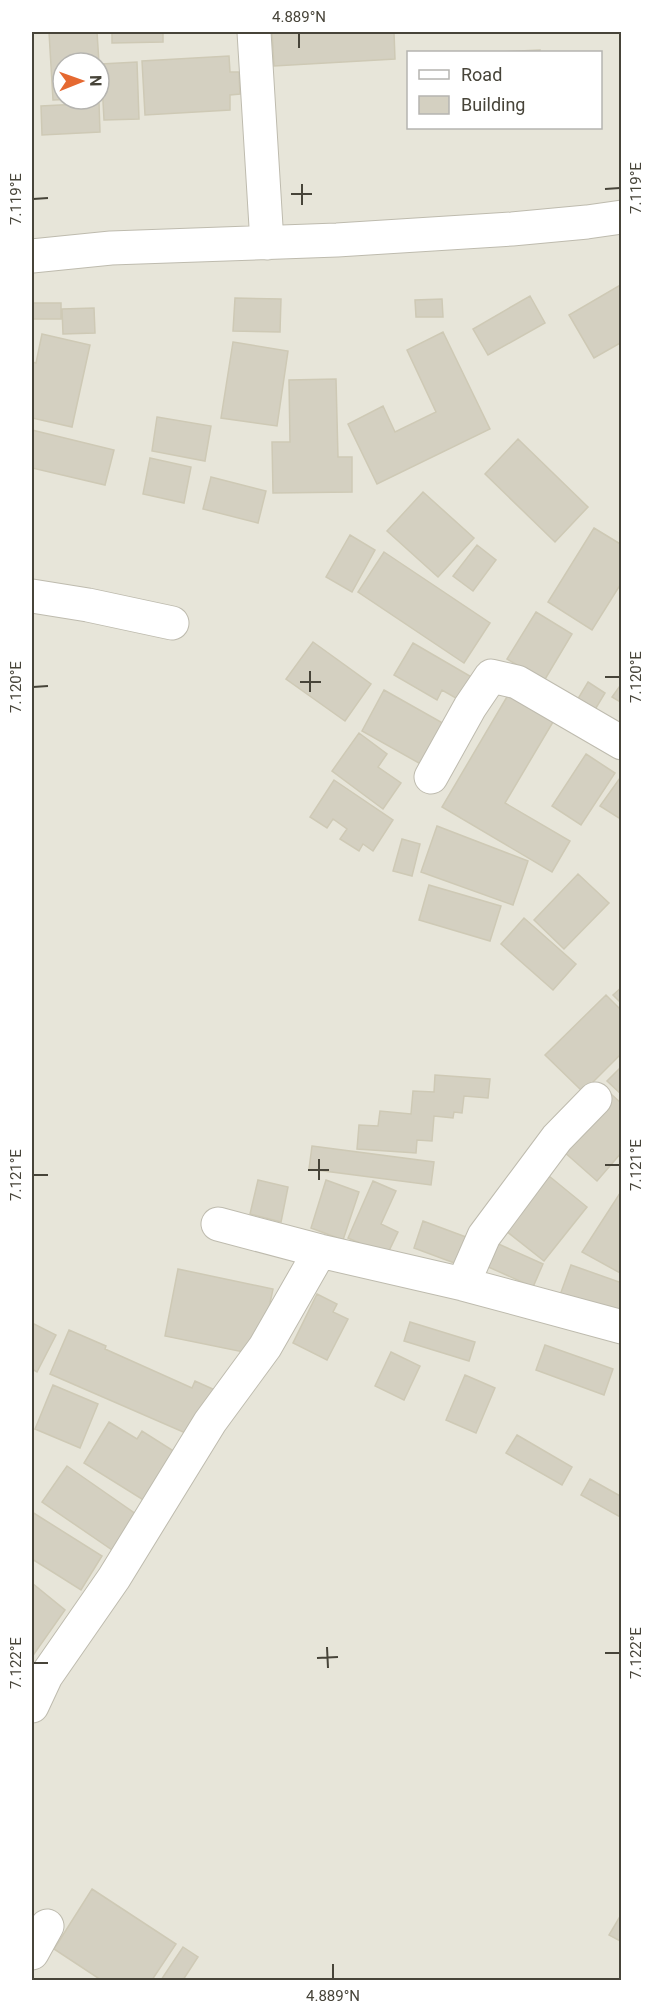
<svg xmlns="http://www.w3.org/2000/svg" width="653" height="2012" viewBox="0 0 653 2012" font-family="Roboto,sans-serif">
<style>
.residential{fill:#e7e5d9;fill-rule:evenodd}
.building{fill:#d4d0c1;stroke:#cec9b5;stroke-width:1.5}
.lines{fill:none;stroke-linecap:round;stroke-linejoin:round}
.minor-casing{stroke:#bebbae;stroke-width:35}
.minor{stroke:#fff;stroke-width:33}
.ticks{fill:none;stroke:#474439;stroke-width:2}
.neatline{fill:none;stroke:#474439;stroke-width:2}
.ticks-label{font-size:15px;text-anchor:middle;fill:#474439}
</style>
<rect width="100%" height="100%" fill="#f4f2eb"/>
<path class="residential" d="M32,32H621V1980H32ZM408,52H600V128H408ZM63,63H99V99H63Z"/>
<path class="building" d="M49,32H97L99,63H63V99H75L53,100Z
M112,32H163V42L112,43Z
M272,32H394L395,59L274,66Z
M540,50V52H499Z
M229,56L230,72H239L240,94L230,95V110L145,115L142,61Z
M137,62L139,119L104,120L101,64Z
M99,103L100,132L42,135L41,106Z
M622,284V342L594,358L569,315Z
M530,296L545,323L488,355L473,329Z
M235,298L281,299L280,332L233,331Z
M442,299L443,317H416L415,300Z
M32,303H61V319H32Z
M94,308L95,333L63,334L62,309Z
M443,332L490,429L377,484L348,424L383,406L395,432L436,412L407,350Z
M42,334L90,345L72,427L32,418V362L36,363Z
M233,342L288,351L277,426L221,418Z
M336,379L338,457H352V492L273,493L272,442H290L289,380Z
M157,417L211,426L205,461L152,451Z
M32,430L114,450L105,485L32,468Z
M518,439L588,507L555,542L485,474Z
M150,458L191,467L184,503L143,494Z
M211,477L266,491L258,523L203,509Z
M423,492L474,538L438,577L387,531Z
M594,528L622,545V582L592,630L548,602Z
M350,535L375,550L352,592L326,577Z
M477,545L496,560L473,591L453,576Z
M384,552L490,623L464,663L358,592Z
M536,612L572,634L544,681L507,659Z
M313,642L371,684L345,721L286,679Z
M413,643L475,679L461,701L442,690L437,700L394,675Z
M588,682L605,693L590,718L573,707Z
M622,683V703L612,697Z
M384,690L448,726L426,767L362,731Z
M508,695L553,722L505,803L570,841L552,872L442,807Z
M359,733L387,754L378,767L401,783L383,809L332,771Z
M586,754L615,773L581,825L552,806Z
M620,778L622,779V820L600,806Z
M334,780L393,820L373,851L363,844L359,851L340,839L347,829L333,819L327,828L310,817Z
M437,826L528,861L513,905L421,872Z
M402,839L420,844L412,876L393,871Z
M578,874L609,903L564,949L534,920Z
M429,885L501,906L490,941L419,920Z
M524,918L576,964L553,990L501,944Z
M622,987V1004L613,995Z
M606,995L622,1011V1053L583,1092L545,1055Z
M622,1066V1095L607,1081Z
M435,1075L490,1079L488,1098L464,1096L462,1113L454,1112L453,1118L434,1116L432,1141L417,1140L416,1153L357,1149L359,1125L378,1126L380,1111L411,1114L413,1091L434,1092Z
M611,1094L622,1104V1152L597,1181L563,1151Z
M312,1146L434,1162L431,1185L309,1169Z
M549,1176L587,1207L544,1261L506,1231Z
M258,1180L288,1187L281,1222L250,1214Z
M326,1180L359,1192L343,1240L311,1228Z
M373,1181L396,1191L381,1224L398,1232L387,1255L348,1238Z
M622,1190V1274L582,1252Z
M423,1221L466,1237L457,1264L414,1248Z
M494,1242L543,1264L533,1287L484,1265Z
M571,1265L622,1283V1316L560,1295Z
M178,1269L273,1289L259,1355L165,1336Z
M317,1294L337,1304L333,1312L348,1319L327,1360L293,1343Z
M410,1322L475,1342L469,1361L404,1341Z
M32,1323L56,1335L37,1372L32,1369Z
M69,1330L106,1346L105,1349L192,1388L195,1381L217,1391L197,1438L50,1374Z
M545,1345L613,1369L604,1395L536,1370Z
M391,1352L420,1366L404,1400L375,1386Z
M465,1375L495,1388L476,1433L446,1420Z
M53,1385L98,1404L80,1448L35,1429Z
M109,1422L137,1439L142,1431L183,1457L153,1506L84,1463Z
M517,1435L572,1467L562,1485L506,1453Z
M67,1466L143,1519L118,1554L42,1502Z
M590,1479L622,1497V1518L581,1495Z
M32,1512L102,1556L81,1590L32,1559Z
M32,1583L65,1610L32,1657Z
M92,1889L176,1944L152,1980H101L54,1949Z
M622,1913V1942L609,1935Z
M183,1947L198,1957L183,1980H161Z"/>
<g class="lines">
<defs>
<path id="minor" d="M254,32L267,243
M32,256L111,248L337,240L512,229L587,222L622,217
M32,596L88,605L172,623
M431,777L470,707L491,676L517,682L622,743
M218,1224L320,1251L463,1284L622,1327
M463,1284L484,1236L557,1138L595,1099
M32,1706L46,1676L114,1578L210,1422L265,1347L320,1251
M32,1953L47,1926"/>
</defs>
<use href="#minor" class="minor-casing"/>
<use href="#minor" class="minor"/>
</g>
<path class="ticks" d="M299,33V48M302,184V205M605,189L620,188M291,194H312M33,199L48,198M310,671V692M605,677H620M300,682H321M33,687L48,686M319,1159V1180M605,1165H620M308,1170H329M33,1175H48M327,1647L328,1668M605,1653H620M317,1658L338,1657M33,1663H48M333,1964V1979"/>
<rect width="653" height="2012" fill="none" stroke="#ffffff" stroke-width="66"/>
<rect x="407" y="51" width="195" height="78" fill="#ffffff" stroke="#b5b4b0" stroke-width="1.5"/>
<rect x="419" y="70" width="30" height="9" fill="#ffffff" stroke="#b5b4b0" stroke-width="1.5"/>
<text x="461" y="81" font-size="18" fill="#474439">Road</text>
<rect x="419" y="96" width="30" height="18" fill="#d4d0c1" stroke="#b5b4b0" stroke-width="1.5"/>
<text x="461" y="111" font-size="18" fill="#474439">Building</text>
<g transform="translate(81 81) rotate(89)"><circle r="28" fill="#ffffff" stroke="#b5b4b0" stroke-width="1.5"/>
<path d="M0-4.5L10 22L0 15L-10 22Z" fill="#e56931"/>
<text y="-9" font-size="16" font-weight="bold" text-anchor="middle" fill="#474439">N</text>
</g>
<rect x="33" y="33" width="587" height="1946" class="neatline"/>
<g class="ticks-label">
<text x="299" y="22">4.889°N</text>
<text transform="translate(636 188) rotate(-90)" y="5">7.119°E</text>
<text transform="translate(16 199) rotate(-90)" y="5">7.119°E</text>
<text transform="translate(636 677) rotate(-90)" y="5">7.120°E</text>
<text transform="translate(16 687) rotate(-90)" y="5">7.120°E</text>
<text transform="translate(636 1165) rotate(-90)" y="5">7.121°E</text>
<text transform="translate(16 1175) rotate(-90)" y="5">7.121°E</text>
<text transform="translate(636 1653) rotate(-90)" y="5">7.122°E</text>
<text transform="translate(16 1663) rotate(-90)" y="5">7.122°E</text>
<text x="333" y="2001">4.889°N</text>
</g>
</svg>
